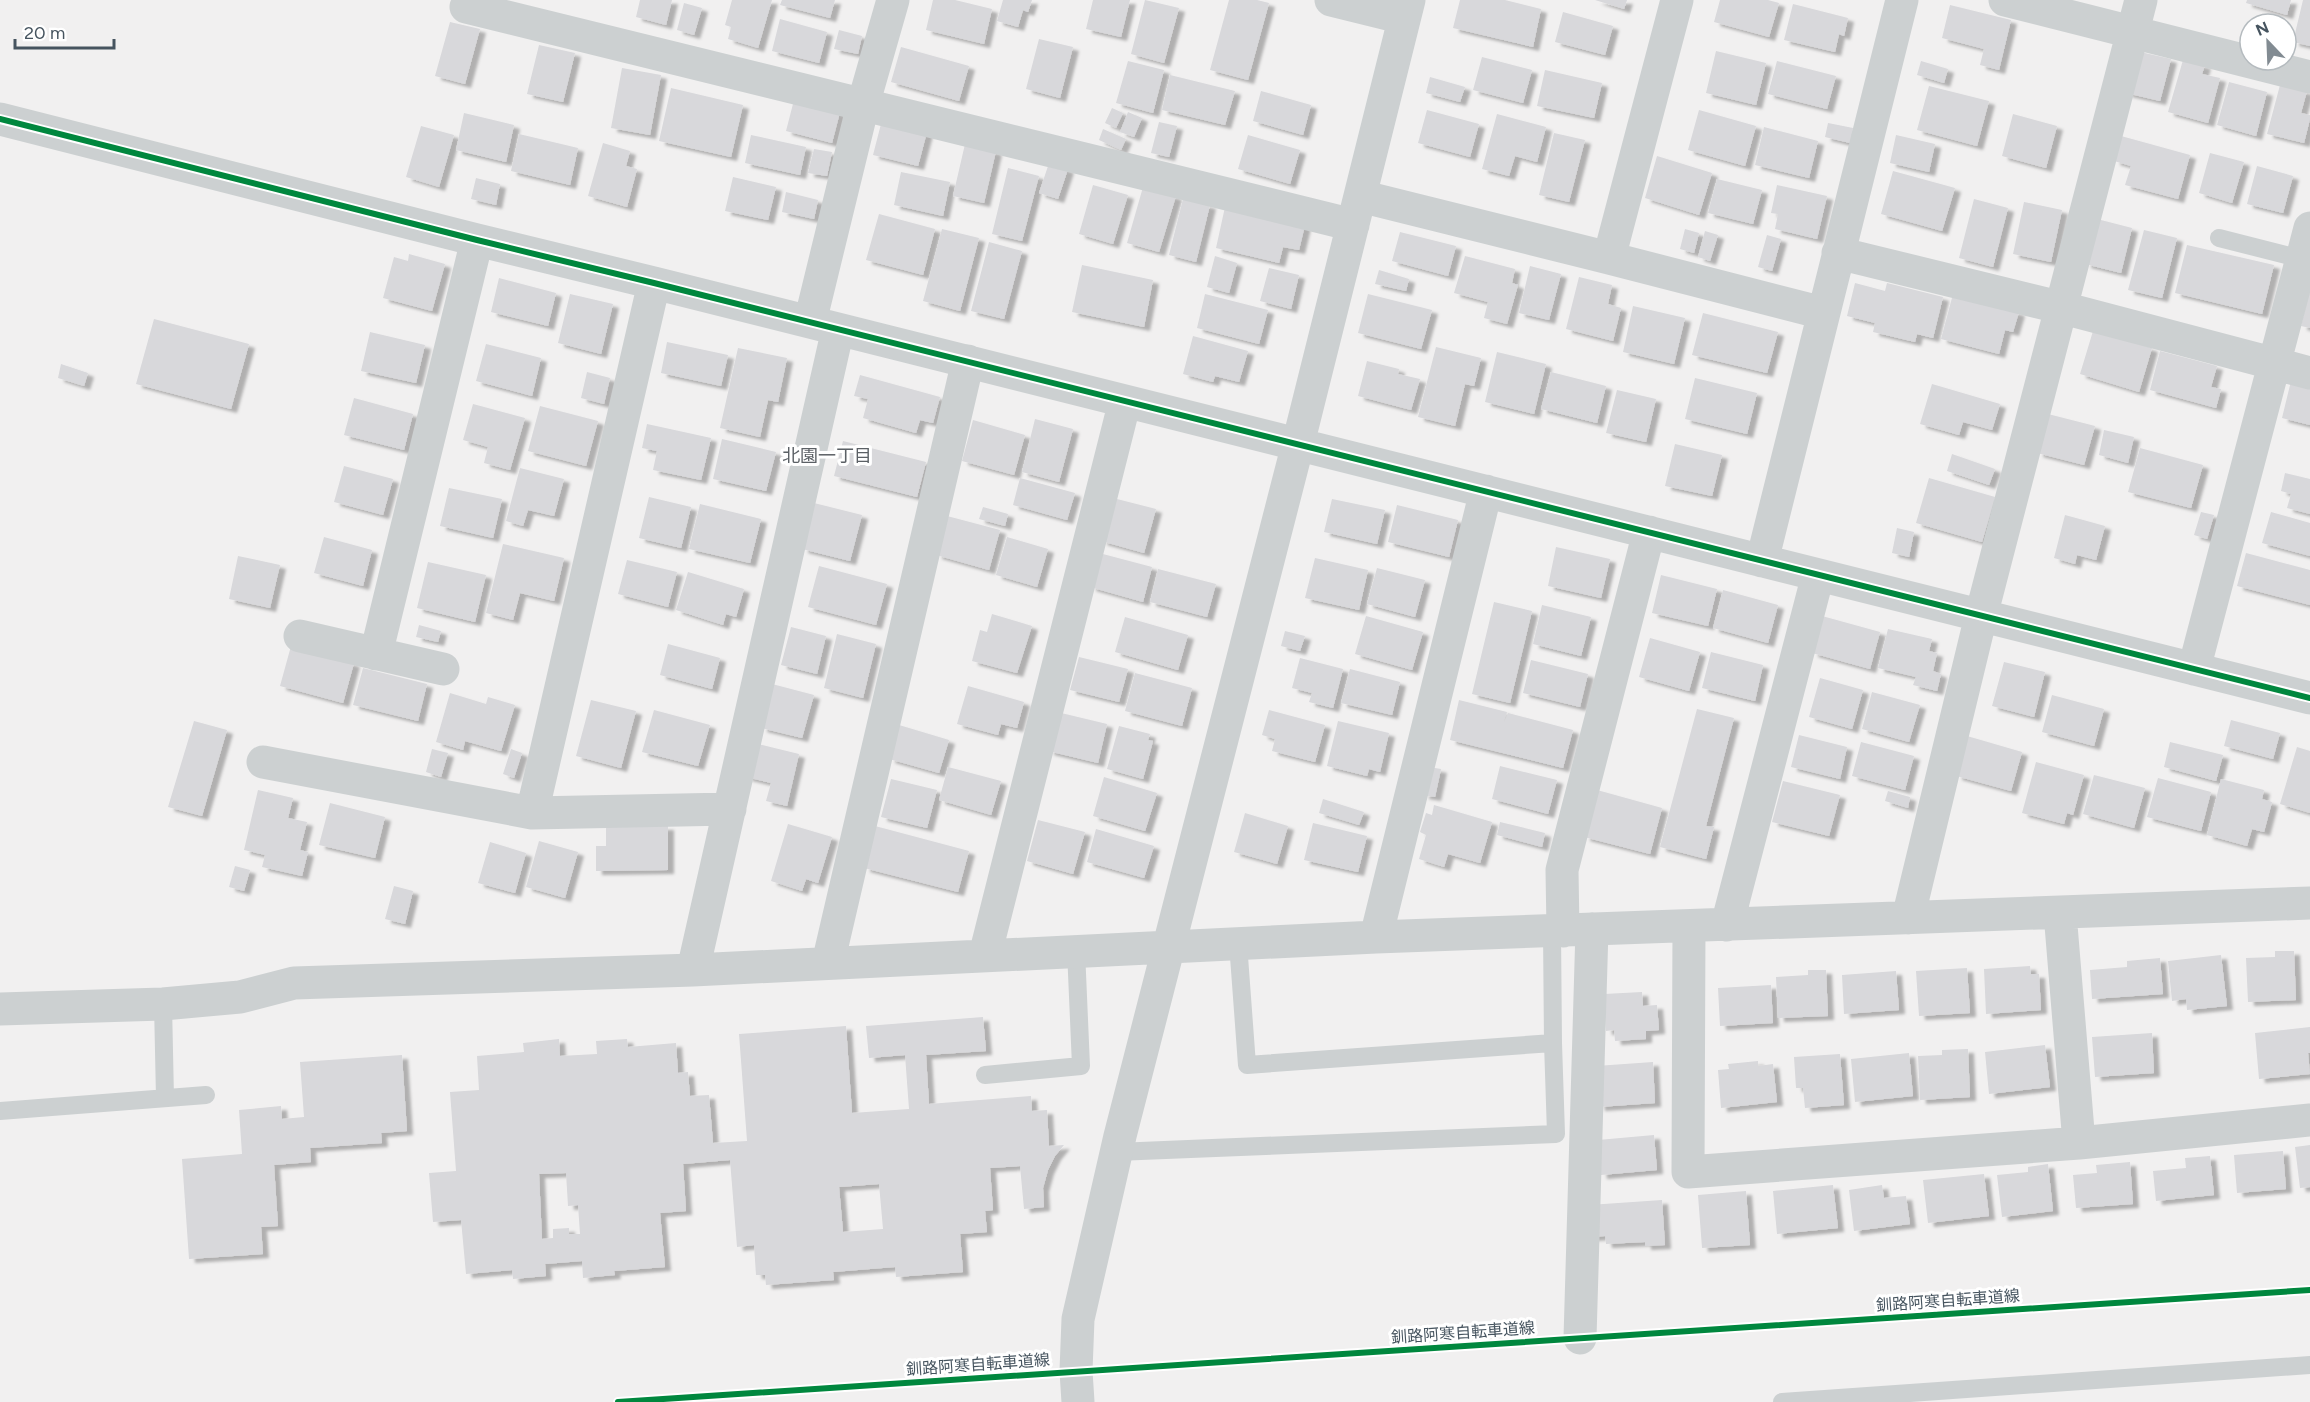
<svg xmlns="http://www.w3.org/2000/svg" width="2310" height="1402" viewBox="0 0 2310 1402" font-family="Figtree,'Noto Sans JP',sans-serif">
<style>
.building{fill:#d8d8db;fill-rule:evenodd;filter:url(#shadow)}
.lines{fill:none;stroke-linecap:round;stroke-linejoin:round}
.lane{stroke:#ccd0d1;stroke-width:18}
.street{stroke:#ccd0d1;stroke-width:33}
.cycleway-casing{stroke:#fff;stroke-width:10}
.cycleway{stroke:#00873e;stroke-width:6}
.labels{text-anchor:middle;stroke-width:6;stroke-linejoin:round;paint-order:stroke}
.street-label{font-size:16px;fill:#46545f;stroke:#fff}
.neighbourhood-label{font-size:18px;fill:#5b6065;stroke:#fff}
</style>
<defs>
<filter id="shadow"><feDropShadow dx="6" dy="4" stdDeviation="1.5" flood-color="#0004"/></filter>
</defs>
<rect width="100%" height="100%" fill="#f1f0f0"/>
<path class="building" d="M640,0H672L666,25L636,17Z
M732,0H772L758,48L728,39L731,27L725,25Z
M782,0H835L830,18L780,5Z
M933,0H955L992,9L984,44L926,30Z
M1003,0H1032L1028,12L1023,10L1018,27L997,21Z
M1093,0H1130L1121,37L1086,29Z
M1145,0L1179,8L1164,63L1131,54Z
M1229,0H1257L1269,3L1248,80L1210,70Z
M1460,0H1505L1541,9L1533,47L1453,28Z
M1595,0H1627L1624,9Z
M1720,0H1768L1779,3L1769,37L1714,22Z
M2247,0H2291L2287,15L2246,3Z
M2303,0H2310V46L2293,42Z
M684,3L702,8L694,35L677,30Z
M1793,4L1848,18L1844,36L1839,34L1835,52L1784,40Z
M1950,5L2011,20L1999,70L1980,65L1984,49L1942,38Z
M1563,12L1613,26L1605,55L1555,42Z
M780,19L827,32L819,63L772,51Z
M450,22L480,29L465,84L435,76Z
M839,30L862,36L858,54L834,49Z
M1039,39L1073,47L1060,98L1026,89Z
M539,45L575,53L563,102L527,94Z
M901,47L969,66L959,101L891,82Z
M1716,51L1766,63L1756,105L1706,93Z
M2136,51L2171,59L2160,101L2126,93Z
M1482,57L1532,70L1523,103L1473,90Z
M2183,60L2205,65L2202,74L2220,78L2208,123L2168,112Z
M1128,61L1164,70L1153,113L1116,103Z
M1777,61L1836,76L1827,109L1768,94Z
M1921,61L1948,69L1944,83L1917,75Z
M622,68L661,75L650,135L611,128Z
M1545,70L1602,83L1594,118L1537,106Z
M1170,75L1235,91L1225,125L1162,110Z
M1430,77L1465,87L1460,102L1426,93Z
M2229,82L2267,92L2256,136L2217,125Z
M2280,85L2307,91L2301,113L2310,115V119L2304,143L2267,134Z
M1929,86L1989,101L1977,146L1917,130Z
M671,88L743,105L731,157L659,141Z
M1261,91L1311,105L1303,135L1253,121Z
M794,100L840,112L832,143L786,131Z
M1112,108L1123,113L1116,128L1105,123Z
M1427,110L1479,124L1470,157L1418,143Z
M1699,110L1756,126L1745,166L1688,150Z
M1128,112L1142,118L1134,137L1120,132Z
M464,113L514,125L506,162L456,150Z
M1497,114L1546,127L1537,162L1515,156L1509,176L1482,169Z
M2013,114L2057,126L2046,168L2002,156Z
M882,120L927,132L918,166L873,155Z
M1159,122L1177,126L1169,157L1151,153Z
M1828,123L1853,128L1850,143L1825,137Z
M421,126L454,135L439,187L406,177Z
M1764,127L1818,141L1809,178L1755,165Z
M1103,129L1126,139L1121,150L1099,140Z
M1554,133L1585,140L1569,202L1539,195Z
M519,134L578,148L570,185L511,171Z
M751,135L806,147L800,175L745,163Z
M1248,135L1300,150L1290,184L1238,169Z
M1896,135L1935,144L1929,172L1890,163Z
M2121,136L2190,155L2178,199L2125,185L2131,166L2114,161Z
M603,143L630,151L626,166L637,169L627,207L588,196Z
M965,144L996,151L984,203L953,196Z
M814,149L832,152L827,176L808,173Z
M2210,153L2244,162L2232,203L2199,193Z
M1657,156L1712,173L1699,215L1645,198Z
M1049,163L1068,169L1058,199L1039,193Z
M2257,166L2293,176L2283,213L2247,204Z
M1008,168L1039,176L1022,241L992,234Z
M1893,171L1955,188L1942,231L1881,214Z
M901,172L950,182L943,216L894,205Z
M733,177L776,187L768,220L725,211Z
M476,178L500,184L496,205L471,199Z
M1717,179L1762,190L1753,224L1708,213Z
M1093,185L1128,195L1113,244L1079,234Z
M1777,185L1827,196L1817,239L1775,229L1778,214L1771,213Z
M1143,187L1176,196L1159,252L1127,243Z
M786,192L818,200L814,219L782,212Z
M1183,199L1210,205L1196,262L1169,255Z
M1974,199L2008,208L1993,267L1959,258Z
M2024,202L2062,210L2051,262L2013,254Z
M1225,207L1305,225L1299,250L1283,247L1279,263L1216,248Z
M879,214L935,229L923,275L866,260Z
M2097,219L2132,228L2121,273L2085,264Z
M942,229L979,238L960,311L923,301Z
M1685,229L1699,233L1694,253L1680,249Z
M2144,230L2177,238L2162,298L2128,290Z
M1705,231L1718,235L1710,261L1698,257Z
M1400,232L1456,246L1448,276L1392,261Z
M1767,235L1781,239L1772,271L1758,267Z
M989,242L1022,251L1004,319L971,311Z
M2187,245L2274,265L2262,314L2175,293Z
M409,254L445,264L432,311L383,298L394,257L408,261Z
M1215,256L1237,263L1229,293L1207,287Z
M1465,256L1515,269L1512,283L1518,285L1507,324L1484,318L1488,302L1454,293Z
M1082,265L1153,280L1144,327L1072,312Z
M1530,266L1561,274L1549,320L1519,313Z
M1269,268L1299,275L1291,309L1260,301Z
M1379,270L1409,279L1406,291L1375,284Z
M1579,277L1612,285L1608,304L1621,308L1613,341L1566,329Z
M499,278L556,293L548,326L491,312Z
M1855,283L1885,291L1887,283L1943,297L1933,338L1917,334L1915,342L1873,332L1875,323L1847,316Z
M2309,293H2310V328L2301,326Z
M570,294L613,304L601,354L558,343Z
M1205,294L1268,310L1259,344L1197,328Z
M1368,294L1432,310L1421,349L1358,333Z
M1953,294L2019,312L2013,332L2005,330L1999,354L1941,339Z
M1633,306L1685,318L1674,364L1623,352Z
M1703,313L1778,332L1767,373L1692,355Z
M154,319L249,344L231,409L136,384Z
M2093,331L2152,348L2139,392L2080,374Z
M370,332L425,345L416,383L361,371Z
M1193,336L1248,351L1239,382L1215,376L1213,382L1183,374Z
M667,342L728,355L721,386L661,373Z
M486,344L541,358L532,396L476,381Z
M1436,347L1481,358L1474,386L1465,384L1455,426L1418,417Z
M738,348L787,358L778,402L768,400L760,437L720,428Z
M2160,351L2217,366L2211,387L2221,389L2216,408L2150,390Z
M1497,352L1546,364L1534,414L1485,402Z
M1367,361L1399,369L1398,374L1420,379L1411,410L1358,396Z
M61,364L88,373L84,386L58,378Z
M587,372L610,378L604,404L581,398Z
M1551,372L1606,386L1597,423L1541,409Z
M860,375L940,397L933,423L920,420L916,433L863,418L868,399L854,396Z
M1695,378L1757,393L1747,434L1685,419Z
M2291,381L2310,386V425L2282,418Z
M1932,384L2000,404L1992,430L1963,422L1959,435L1920,424Z
M1617,390L1656,399L1646,442L1606,433Z
M354,398L413,414L404,450L344,435Z
M473,404L525,418L510,470L484,463L488,447L463,440Z
M540,406L598,421L586,466L528,451Z
M2048,414L2095,426L2084,465L2037,453Z
M1035,419L1073,429L1059,482L1022,472Z
M973,420L1025,435L1014,475L962,461Z
M647,424L711,438L701,480L653,470L657,451L642,448Z
M2104,430L2134,437L2128,463L2099,455Z
M722,439L776,452L766,491L713,479Z
M843,441L926,462L917,497L834,476Z
M1675,444L1722,455L1712,496L1665,486Z
M2140,448L2203,465L2191,508L2128,492Z
M1952,454L1995,469L1989,485L1947,471Z
M344,466L393,479L383,515L334,502Z
M520,468L564,479L554,516L528,510L523,526L506,521Z
M2285,473L2310,479V514L2287,508L2291,494L2281,491Z
M1020,478L1075,493L1067,520L1013,505Z
M1929,478L1995,497L1982,542L1916,523Z
M449,488L502,499L493,538L440,526Z
M649,497L691,507L681,548L639,538Z
M1113,498L1156,509L1144,553L1101,541Z
M1332,499L1385,510L1377,544L1324,532Z
M814,503L862,515L850,561L802,549Z
M700,504L761,519L750,563L689,549Z
M1397,505L1458,520L1449,557L1388,542Z
M983,507L1008,514L1005,526L979,519Z
M2201,512L2214,515L2207,539L2194,535Z
M2271,512L2310,523V556L2262,543Z
M2065,515L2105,526L2096,560L2077,555L2075,564L2054,558Z
M947,516L1000,530L989,570L936,555Z
M1897,528L1914,532L1909,557L1892,553Z
M324,537L372,550L363,586L314,573Z
M1007,537L1048,549L1037,587L996,575Z
M503,544L564,558L554,601L520,593L513,620L486,613Z
M1556,547L1610,559L1601,598L1548,586Z
M1099,553L1152,567L1143,602L1090,587Z
M2246,553L2310,570V605L2237,586Z
M238,556L280,565L270,608L229,599Z
M1315,558L1368,570L1359,610L1305,598Z
M627,560L677,572L668,607L618,594Z
M428,562L486,575L475,622L417,608Z
M819,566L887,584L876,625L808,607Z
M1377,568L1425,580L1415,617L1367,604Z
M1158,569L1216,584L1207,617L1150,602Z
M688,572L744,589L736,617L726,614L723,625L676,610Z
M1661,575L1717,589L1708,626L1652,613Z
M1723,590L1778,605L1768,643L1713,628Z
M1494,602L1532,611L1510,703L1472,694Z
M1542,605L1591,617L1581,656L1533,644Z
M992,614L1032,626L1017,673L972,661L980,630L987,632Z
M1366,616L1423,632L1412,670L1355,654Z
M1822,616L1880,632L1870,669L1812,653Z
M1125,617L1188,635L1178,670L1115,652Z
M419,625L441,631L438,642L416,637Z
M791,627L826,636L817,674L781,665Z
M1888,629L1932,639L1929,651L1937,653L1933,671L1941,674L1937,691L1913,685L1916,677L1878,668Z
M1285,631L1305,636L1300,651L1281,646Z
M837,634L876,644L863,698L824,688Z
M1650,638L1700,652L1689,691L1639,677Z
M668,644L720,658L712,689L660,675Z
M291,646L354,663L343,703L280,686Z
M1711,652L1763,665L1755,701L1702,688Z
M1079,657L1128,669L1119,702L1070,690Z
M1300,658L1343,669L1333,708L1309,702L1312,693L1292,688Z
M1531,660L1588,674L1580,707L1523,693Z
M2004,662L2045,672L2034,717L1992,706Z
M363,668L427,684L418,721L353,705Z
M1350,669L1400,682L1392,715L1341,703Z
M1135,673L1192,688L1182,726L1125,711Z
M1820,678L1863,690L1852,729L1809,717Z
M772,684L814,695L802,738L761,728Z
M968,686L1024,702L1017,728L1001,724L998,735L957,724Z
M1872,692L1920,705L1909,742L1862,729Z
M450,693L486,704L488,697L515,705L501,751L465,741L463,750L436,742Z
M2052,695L2104,709L2094,746L2042,732Z
M591,700L636,711L621,768L576,756Z
M1459,700L1507,712L1504,722L1508,713L1573,730L1563,768L1450,740Z
M1697,709L1734,718L1706,826L1714,827L1706,859L1660,847Z
M654,710L710,725L698,766L642,752Z
M1269,710L1325,725L1315,762L1272,751L1275,739L1262,735Z
M1057,712L1107,724L1098,763L1048,751Z
M2231,720L2280,733L2273,759L2224,746Z
M194,721L227,730L202,816L168,807Z
M1338,721L1389,733L1380,772L1369,769L1367,776L1327,766Z
M899,725L949,740L939,773L889,759Z
M1119,726L1150,734L1148,740L1153,741L1143,779L1107,769Z
M1799,735L1847,747L1840,779L1791,767Z
M1967,736L2022,752L2011,791L1956,776Z
M1861,742L1914,756L1905,790L1852,776Z
M2170,742L2223,755L2216,781L2164,767Z
M754,743L799,754L787,806L766,801L771,783L746,777Z
M2297,747L2310,751V813L2280,804Z
M432,749L448,753L441,777L426,772Z
M511,749L522,753L514,778L503,774Z
M2036,762L2084,775L2073,815L2067,813L2064,824L2022,813Z
M1500,766L1557,780L1548,814L1492,799Z
M948,767L1001,781L991,815L939,800Z
M1429,767L1441,769L1435,797L1423,795Z
M2094,775L2145,788L2134,828L2083,814Z
M1104,777L1157,793L1145,831L1093,816Z
M2158,778L2211,792L2201,831L2147,817Z
M891,779L937,790L927,828L881,817Z
M2221,779L2264,790L2262,799L2272,802L2264,832L2252,829L2247,846L2207,835Z
M1783,781L1840,795L1829,836L1772,822Z
M258,790L293,798L288,818L307,822L300,850L308,852L302,876L262,867L265,855L244,850Z
M1597,790L1662,808L1650,854L1584,837Z
M1888,791L1910,797L1908,808L1885,801Z
M1323,799L1364,812L1359,825L1319,813Z
M330,803L385,817L375,858L319,845Z
M1434,805L1492,822L1480,863L1448,854L1444,867L1419,859L1426,835L1420,832L1426,813L1432,815Z
M1245,813L1288,826L1277,864L1234,852Z
M1038,820L1085,832L1073,874L1027,861Z
M1500,822L1545,833L1542,847L1497,835Z
M1313,823L1367,836L1358,872L1304,860Z
M788,824L832,837L818,883L806,879L802,891L771,881Z
M668,826V870L596,871V846H606V827Z
M875,826L969,851L958,892L864,868Z
M1096,829L1154,846L1144,878L1087,862Z
M539,841L578,852L565,898L526,887Z
M490,842L526,853L515,893L478,883Z
M235,866L250,870L244,891L229,887Z
M394,886L413,891L405,924L385,919Z
M2275,951H2294L2296,1000L2248,1002L2246,958L2275,957Z
M2221,955L2227,1006L2187,1010L2186,999L2172,1001L2168,961Z
M2160,958L2163,994L2092,999L2090,970L2127,967V961Z
M2030,966L2031,974H2039L2041,1010L1986,1014L1984,969Z
M1967,968L1970,1013L1919,1016L1916,971Z
M1808,970H1826L1828,1016L1778,1018L1776,977L1808,975Z
M1896,971L1899,1010L1844,1014L1842,975Z
M1771,985L1773,1023L1720,1026L1718,988Z
M1642,992L1643,1006L1657,1005L1659,1030L1646,1031V1039L1615,1041L1614,1030L1606,1031L1604,994Z
M983,1017L986,1051L926,1055L929,1104L1031,1096L1032,1111L1047,1110L1049,1146L1064,1145L1055,1156L1048,1170L1043,1188L1044,1207L1024,1209L1020,1166L990,1168L993,1210L985,1211L987,1232L960,1234L963,1272L896,1277L895,1267L833,1272L834,1280L766,1285L765,1275H756L754,1245L737,1247L730,1160L683,1164L686,1211L660,1213L665,1267L614,1271L615,1275L583,1278L582,1261L545,1264L546,1276L513,1279L512,1270L466,1274L461,1220L433,1222L429,1173L456,1171L450,1092L479,1090L477,1056L524,1052L523,1043L559,1039L560,1056L597,1054L596,1041L627,1039L628,1047L676,1043L678,1073L688,1072L690,1096L709,1095L713,1143L747,1141L739,1034L846,1026L852,1113L909,1109L905,1055L869,1058L866,1026ZM566,1173L568,1206L578,1205L580,1234H569V1228L553,1229V1238L542,1239L539,1174ZM879,1184L883,1229L843,1232L839,1187Z
M2310,1027V1053H2308L2310,1074L2259,1079L2255,1033Z
M2152,1033L2154,1073L2095,1077L2092,1037Z
M2045,1045L2050,1087L1989,1094L1985,1052Z
M1968,1049L1970,1097L1920,1100L1918,1056L1942,1055V1050Z
M1909,1053L1913,1096L1855,1102L1851,1059Z
M1840,1054L1844,1105L1805,1108L1803,1088H1796L1794,1057Z
M402,1055L407,1131L381,1133L382,1143L310,1148L311,1162L274,1165L278,1226L261,1227L263,1254L189,1259L182,1159L242,1154L239,1110L281,1106L282,1119L304,1117L300,1062Z
M1758,1061V1066L1773,1064L1777,1102L1721,1108L1718,1070L1729,1069L1728,1064Z
M1653,1062L1655,1103L1599,1107L1596,1066Z
M1654,1135L1657,1170L1601,1175L1598,1140Z
M2310,1145V1187L2300,1188L2295,1147Z
M2283,1151L2286,1189L2237,1193L2234,1155Z
M2210,1156L2214,1195L2156,1201L2153,1171L2186,1168L2185,1158Z
M2130,1162L2133,1204L2076,1208L2073,1175L2097,1173L2096,1165Z
M2048,1164L2053,1211L2002,1217L1997,1175L2028,1172V1167Z
M1984,1174L1989,1216L1928,1223L1923,1180Z
M1833,1185L1838,1228L1777,1234L1773,1191Z
M1882,1185L1884,1198L1906,1196L1910,1224L1854,1231L1849,1190Z
M1746,1191L1750,1245L1702,1248L1698,1195Z
M1662,1200L1665,1245L1645,1246V1242L1606,1244L1605,1236L1591,1237L1589,1205Z"/>
<g class="lines">
<path class="lane" d="M2219,238L2302,259
M1238,943L1247,1065L1553,1043L1552,931
M163,1004L165,1098
M985,1075L1081,1066L1076,950
M0,1111L206,1095
M1116,1152L1556,1134L1553,1043
M1782,1402L2310,1365"/>
<path class="street" d="M1331,0L1404,18
M2005,0L2310,77
M466,7L1353,225
M0,119L477,240L654,283L2310,698
M1360,196L1609,258L1677,0
M1838,253L2063,308L2310,373
M1609,258L1823,313
M810,322L863,105L893,0
M1762,561L1902,0
M300,636L443,669
M376,654L477,240
M2194,669L2310,228
M263,762L532,813L730,809
M532,813L654,283
M2060,913L2079,1143
M1908,918L1981,616L2141,0
M1727,925L1818,575
M1689,926L1688,1172L2079,1143L2310,1120
M1563,931L1562,870L1649,532
M1376,937L1486,491
M985,955L1125,401
M828,963L968,361
M693,970L838,329
M0,1009L163,1004L240,997L294,983L693,970L1376,937L2310,903
M1580,1338L1592,929
M1078,1402L1076,1371L1078,1319L1120,1136L1298,444L1409,0"/>
<defs>
<path id="cycleway" d="M0,119L477,240L654,283L2310,698
M618,1402L2310,1290"/>
</defs>
<use href="#cycleway" class="cycleway-casing"/>
<use href="#cycleway" class="cycleway"/>
</g>
<g class="labels">
<g class="street-label">
<text transform="translate(1948 1300) rotate(-4)" y="6">釧路阿寒自転車道線</text>
<text transform="translate(1463 1332) rotate(-4)" y="6">釧路阿寒自転車道線</text>
<text transform="translate(978 1364) rotate(-4)" y="6">釧路阿寒自転車道線</text>
</g>
<g class="neighbourhood-label">
<text x="827" y="462">北園一丁目</text>
</g>
</g>
<g transform="translate(2268 42) rotate(337)"><circle r="28" fill="#ffffff" stroke="#b5bbbf" stroke-width="1.5"/>
<path d="M0-4.5L10 22L0 15L-10 22Z" fill="#828b92"/>
<text y="-9" font-size="16" font-weight="bold" text-anchor="middle" fill="#46545f">N</text>
</g>
<path d="M15 39v9h99v-9" fill="none" stroke="#46545f" stroke-width="3"/>
<text x="24" y="39" font-size="18" fill="#46545f" stroke="#ffffff" stroke-width="4.5" paint-order="stroke">20 m</text>
</svg>
